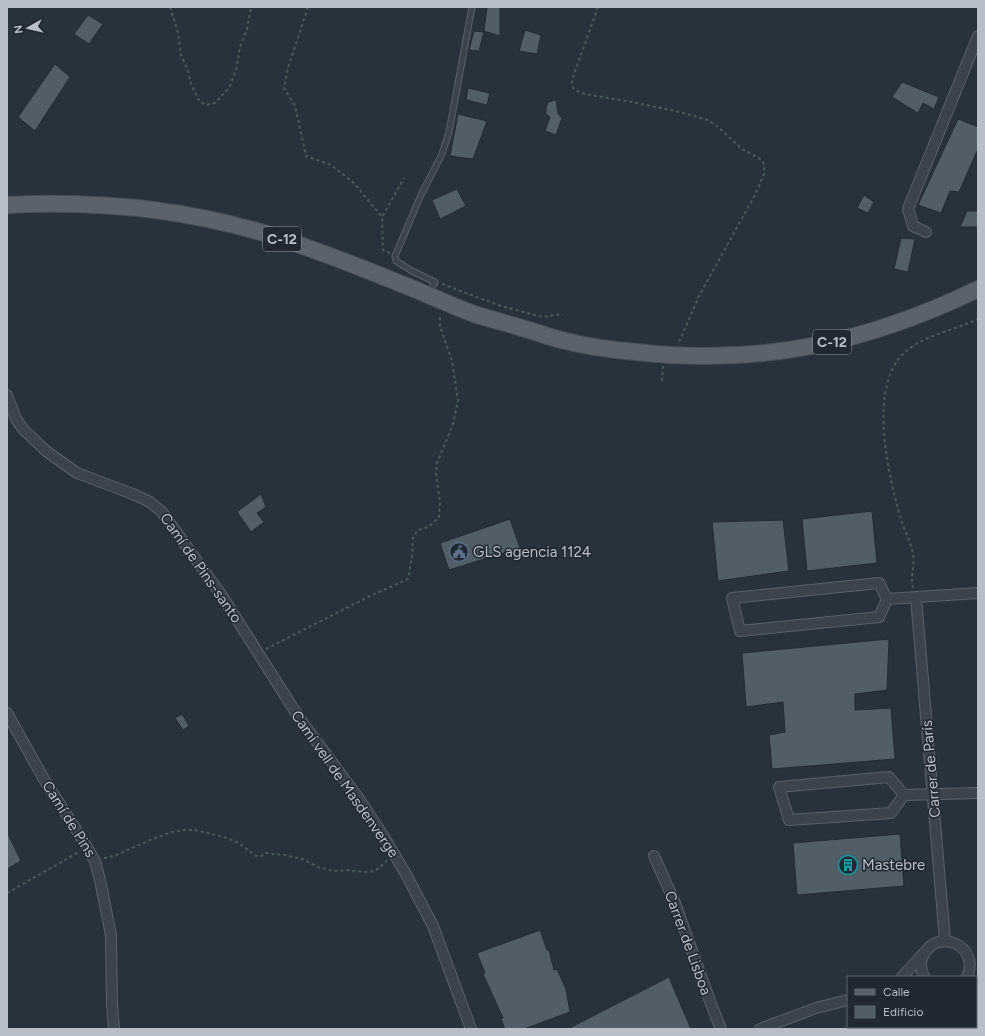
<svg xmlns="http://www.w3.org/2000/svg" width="985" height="1036" viewBox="0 0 985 1036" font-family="Figtree,sans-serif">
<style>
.building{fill:#515d67;stroke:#222b34}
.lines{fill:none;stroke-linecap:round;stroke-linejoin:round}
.lane-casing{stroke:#59626b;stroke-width:7}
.street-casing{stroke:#59626b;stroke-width:12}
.primary-casing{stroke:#454d56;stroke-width:18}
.path{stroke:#4a5b5c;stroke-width:2;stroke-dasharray:3 3;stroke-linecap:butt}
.lane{stroke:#3b444d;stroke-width:5}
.street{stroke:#3b444d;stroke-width:10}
.primary{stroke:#5a636c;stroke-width:16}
.labels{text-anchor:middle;stroke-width:3;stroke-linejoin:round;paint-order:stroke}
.shield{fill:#202932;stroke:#8a929b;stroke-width:1}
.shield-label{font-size:14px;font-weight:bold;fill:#b8bfc8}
.poi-label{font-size:15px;fill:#b8bfc8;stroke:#202932;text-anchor:start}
.street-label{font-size:15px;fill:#b8bfc8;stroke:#202932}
</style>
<rect width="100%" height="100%" fill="#28323c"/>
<path class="building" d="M487,7H500V36L484,31Z
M88,15L103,24L89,44L74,34Z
M525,30L541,35L537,54L519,51Z
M474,31L484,32L479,51L469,50Z
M55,64L70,77L35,131L18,117Z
M902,82L939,97L934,109L923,103L918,113L892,97Z
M468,88L490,93L487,105L466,100Z
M556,100L558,114L562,118L556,135L545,131L550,117L546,114V108L548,102Z
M458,114L487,121L473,159L450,156Z
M958,119L978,127V149L959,192L950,191L941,213L918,205Z
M457,189L466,206L440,219L432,200Z
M864,195L874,202L868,213L857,208Z
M967,211H978V227H960Z
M901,238L915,239L908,272L894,269Z
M261,494L266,507L257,513L264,522L251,532L237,512Z
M872,511L877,563L807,571L802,519Z
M510,519L520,548L449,570L440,543Z
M783,520L789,571L718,581L712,522Z
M889,639L887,690L855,694V710L891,708L895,759L772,769L769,735L785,732L783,702L746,707L742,653Z
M182,714L189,726L183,730L175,718Z
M7,832L21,861L7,869Z
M900,834L904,886L797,895L793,843Z
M540,930L547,950H549L554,970L557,969L566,989L570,1012L524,1029H505L501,1019L503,1018L483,974L485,973L477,953Z
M669,977L691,1029H568L585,1020Z"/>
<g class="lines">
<defs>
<path id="lane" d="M429,293L435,282L412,271L396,261L395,256L421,195L442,154L449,132L454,105L472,7"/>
<path id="street" d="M926,232L913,226L908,209L978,36
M7,395L16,419L23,429L46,451L77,473L133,494L150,502L162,512L222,596L300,719L357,796L384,837L407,876L433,926L471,1029
M879,583L887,599L879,617L740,631L732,598Z
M916,597L945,941
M887,599L978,593
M7,713L45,781L84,842L95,861L100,880L111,935L112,1005L114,1029
M889,777L904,795L891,813L789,820L779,787Z
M904,795L978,793
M654,856L675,903L711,1004L721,1029
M902,977L924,953
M924,977C921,971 920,963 923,956C937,926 981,946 967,977
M976,993H978
M760,1029L816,1008L848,1000"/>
<path id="primary" d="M7,205C101,200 196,210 286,240C326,254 365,269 404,285C427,294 450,305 474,314C490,319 506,323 522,328C537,332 551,338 566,341C589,347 612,350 636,352C759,366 867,343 978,289"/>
</defs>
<use href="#lane" class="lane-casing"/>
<use href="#street" class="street-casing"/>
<use href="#primary" class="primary-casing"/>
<path class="path" d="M170,7L178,32L181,55L188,71L191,84L198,99L205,105L215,103L229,88L236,70L240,47L247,29L251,7
M308,7L288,68L284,88L295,106L306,156L331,165L354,183L382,217
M598,7L572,80L573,88L579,92L585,94L627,101L680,112L707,120L716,125L742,149L759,158L764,164V174L756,193L699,296L679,342
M390,253L383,250L382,217L404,178
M442,284L501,306L542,317L563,314
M662,381L663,366
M913,588C910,577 915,566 913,554C911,543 905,531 901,520C889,478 868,391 902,355C922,335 953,331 978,319
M266,649L370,596L408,579L412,557L413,538L418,530L429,527L439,517L440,502L436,473L437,463L453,424L458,401L452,361L440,326V314
M104,858L114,856L150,840L172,832L184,830H195L224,837L239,843L256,856H261L265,853L285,855L302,859L318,867L334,871L346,870L365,872L375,871L385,863L387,860
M7,893L79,852"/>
<use href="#lane" class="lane"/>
<use href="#street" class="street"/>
<use href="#primary" class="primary"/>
</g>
<defs>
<symbol id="civic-ring" viewBox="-11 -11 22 22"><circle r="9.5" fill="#202932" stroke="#5c6f8a" stroke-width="1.5"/><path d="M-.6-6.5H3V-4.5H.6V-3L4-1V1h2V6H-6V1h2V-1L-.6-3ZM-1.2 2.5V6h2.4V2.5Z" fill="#5c6f8a"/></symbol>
<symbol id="building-ring" viewBox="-11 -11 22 22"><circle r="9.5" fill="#202932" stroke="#0f9aa8" stroke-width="1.5"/><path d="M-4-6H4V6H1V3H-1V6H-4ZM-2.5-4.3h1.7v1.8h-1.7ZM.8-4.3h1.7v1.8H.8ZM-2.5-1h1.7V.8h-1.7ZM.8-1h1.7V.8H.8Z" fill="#0f9aa8"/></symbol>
</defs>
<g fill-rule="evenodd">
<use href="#civic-ring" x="448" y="541" width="22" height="22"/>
<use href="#building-ring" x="837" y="854" width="22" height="22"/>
</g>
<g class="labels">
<g class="shield">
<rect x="263" y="227" width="38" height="24" rx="3"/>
<rect x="813" y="330" width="38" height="24" rx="3"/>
</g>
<g class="shield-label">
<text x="282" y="244">C-12</text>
<text x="832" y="347">C-12</text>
</g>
<g class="poi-label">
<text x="473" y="557">GLS agencia 1124</text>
<text x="862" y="870">Mastebre</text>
</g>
<g class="street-label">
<text transform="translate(201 568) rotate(55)" y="5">Camí de Pins-santo</text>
<text transform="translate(931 769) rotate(-95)" y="5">Carrer de París</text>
<text transform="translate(345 784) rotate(55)" y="5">Camí vell de Masdenverge</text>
<text transform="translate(69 819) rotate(58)" y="5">Camí de Pins</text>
<text transform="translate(688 943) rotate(70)" y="5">Carrer de Lisboa</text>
</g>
</g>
<rect width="985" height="1036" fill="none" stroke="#b8bfc8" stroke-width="16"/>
<rect x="847" y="976" width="130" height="52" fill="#202932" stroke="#5d656e"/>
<rect x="855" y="989" width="20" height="6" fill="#5a636c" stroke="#5d656e"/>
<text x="883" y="996" font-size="12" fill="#b8bfc8">Calle</text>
<rect x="855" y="1006" width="20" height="12" fill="#515d67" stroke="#5d656e"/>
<text x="883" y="1016" font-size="12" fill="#b8bfc8">Edificio</text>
<g transform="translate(28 28) rotate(262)" stroke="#202932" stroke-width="3" paint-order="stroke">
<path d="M0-3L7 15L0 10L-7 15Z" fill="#b8bfc8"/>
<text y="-6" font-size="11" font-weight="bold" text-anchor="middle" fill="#b8bfc8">N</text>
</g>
</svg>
